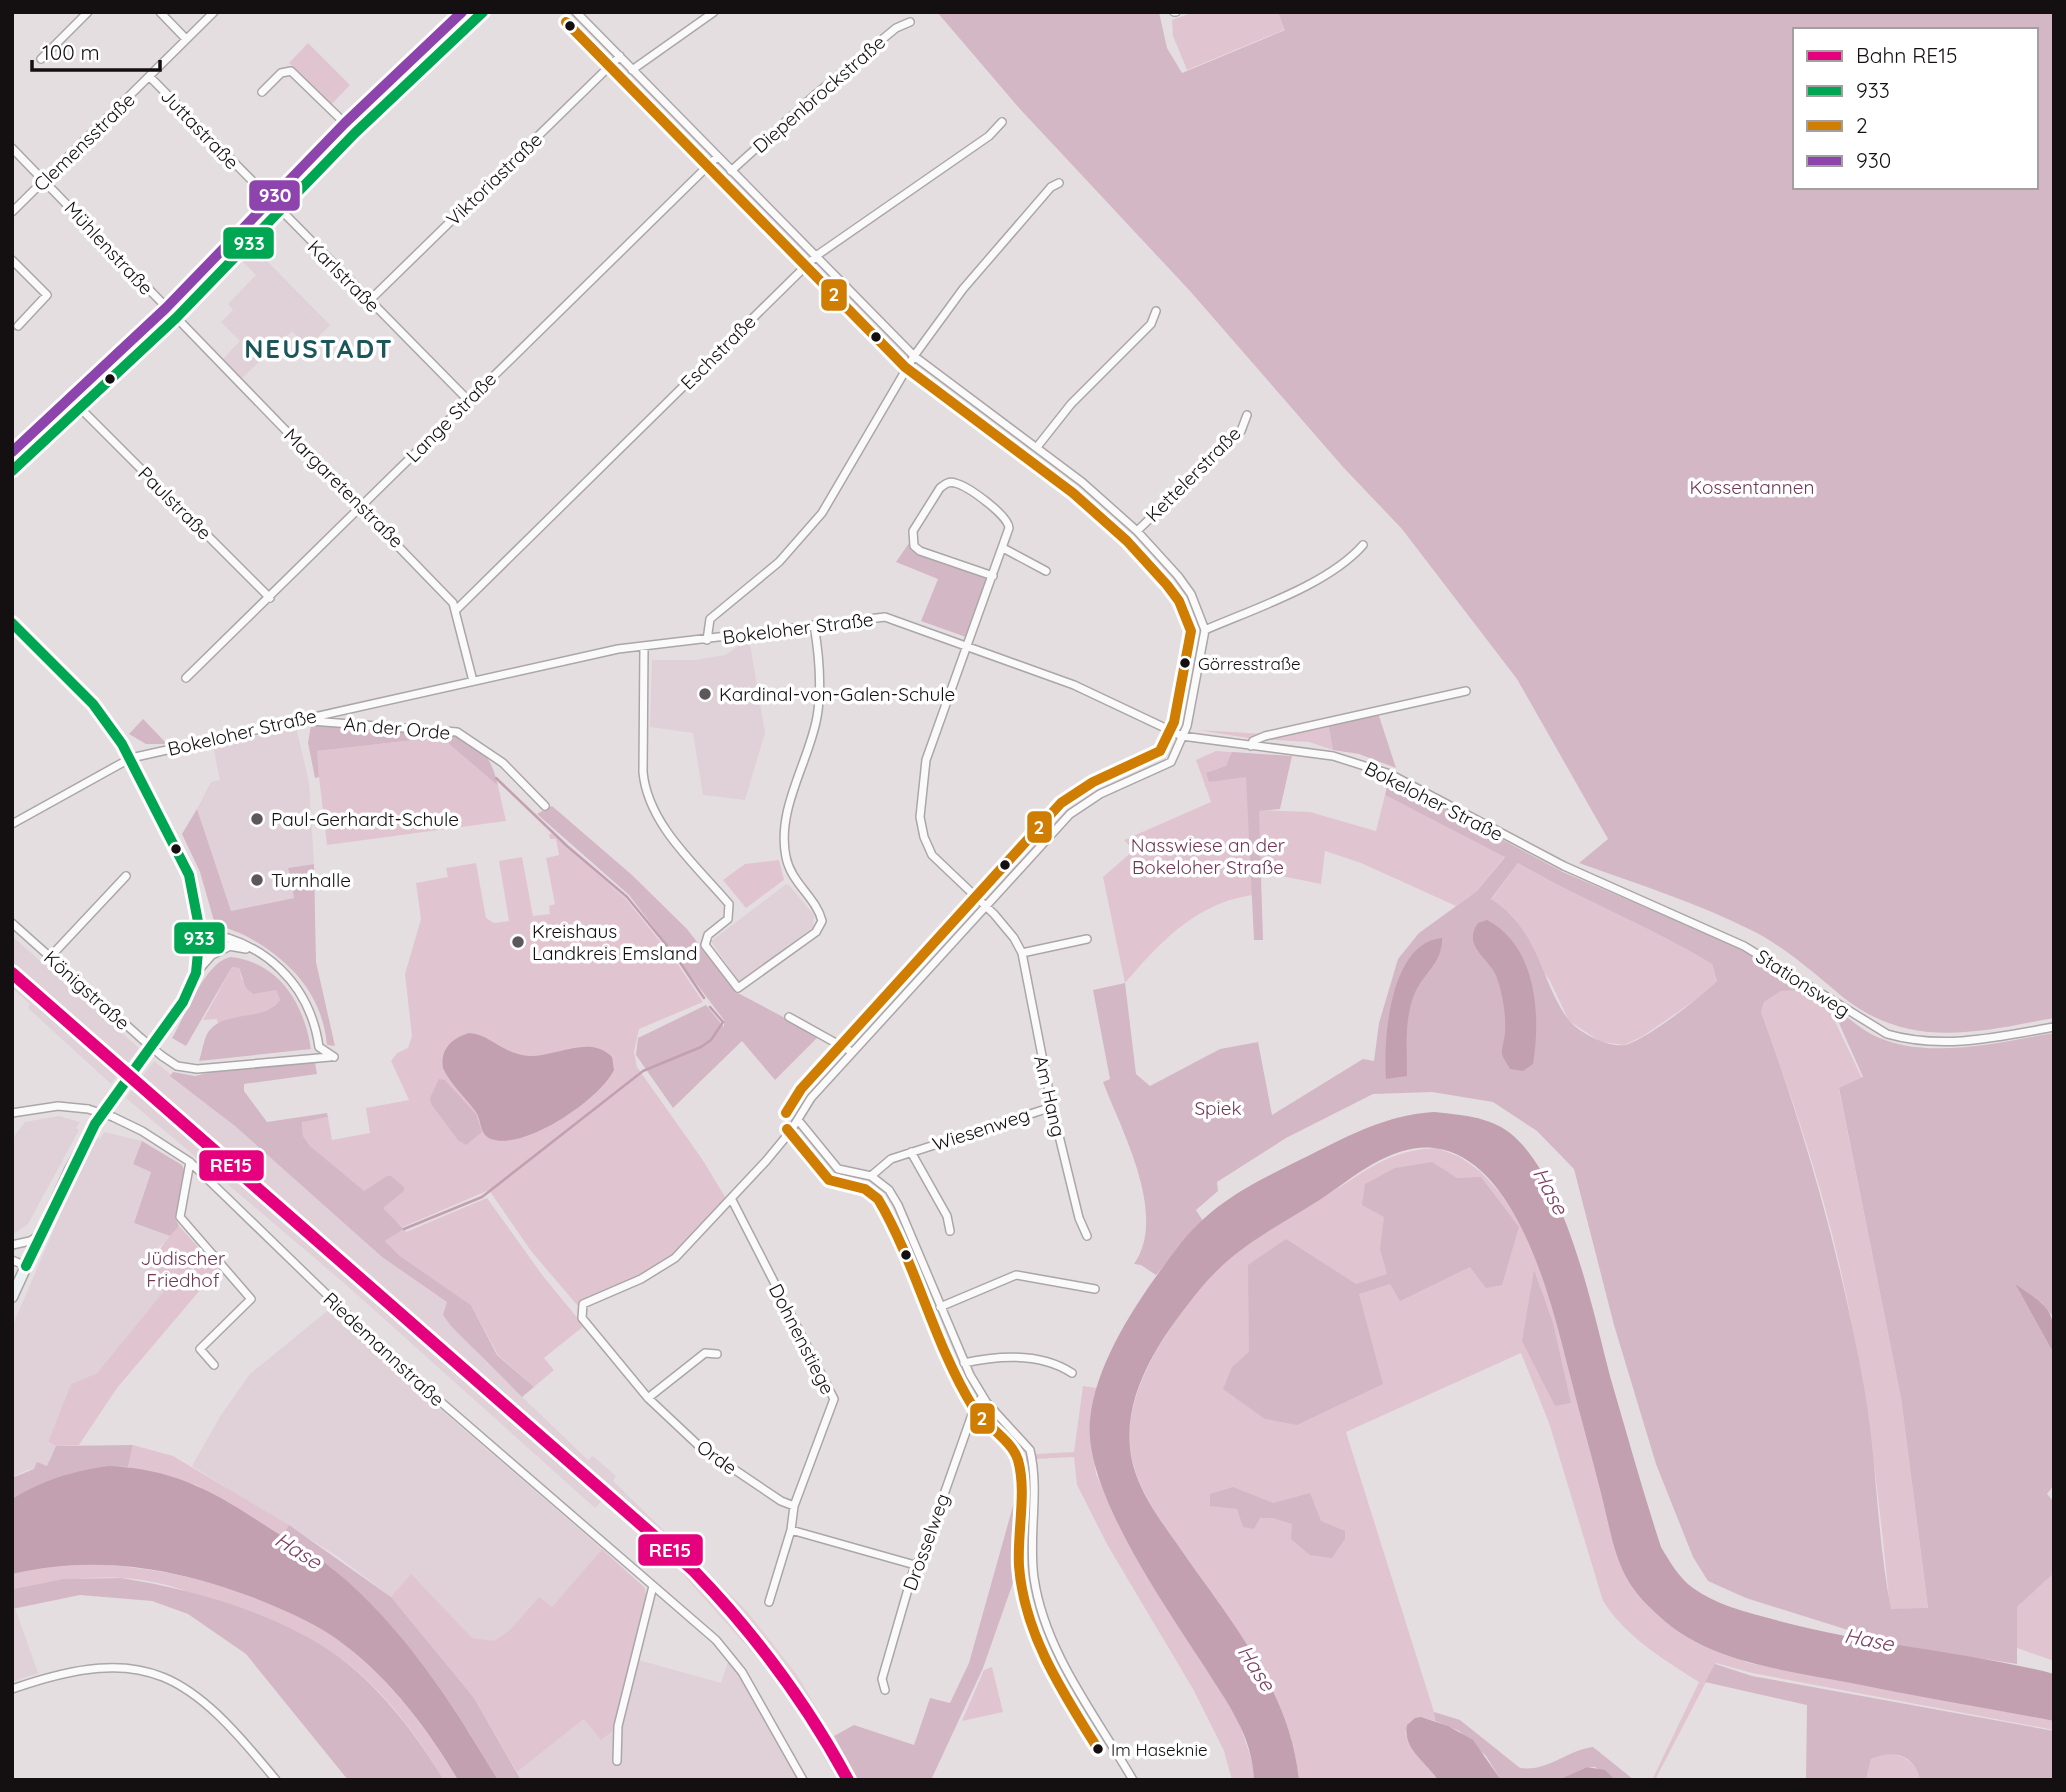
<svg xmlns="http://www.w3.org/2000/svg" width="2066" height="1792" viewBox="0 0 2066 1792" font-family="Quicksand,sans-serif">
<style>
.built{fill:#dfd1d7}
.green{fill:#e0c5d1}
.forest{fill:#d4b7c4;fill-rule:evenodd}
.water{fill:#c2a0af}
.lines{fill:none;stroke-linecap:round;stroke-linejoin:round}
.stream{stroke:#c2a0af;stroke-width:2.5}
.street-casing{stroke:#aba6a8;stroke-width:10}
.secondary-casing{stroke:#aba6a8;stroke-width:13}
.street{stroke:#fbfafa;stroke-width:7}
.secondary{stroke:#ecf2f4;stroke-width:10}
.street-bridge-casing{stroke:#aba6a8;stroke-width:10;stroke-linecap:butt}
.street-bridge{stroke:#fbfafa;stroke-width:7}
.bus-1-casing{stroke:#fff;stroke-width:16}
.bus-2-casing{stroke:#fff;stroke-width:16}
.bus-3-casing{stroke:#fff;stroke-width:16}
.bus-1{stroke:#00a651;stroke-width:10}
.bus-2{stroke:#d07d03;stroke-width:10}
.bus-3{stroke:#8e44ad;stroke-width:10}
.rail-1-casing{stroke:#fff;stroke-width:18}
.rail-1{stroke:#e5007d;stroke-width:12}
.bus-dot{fill:#140f11;stroke:#fff;stroke-width:2.5}
.poi-dot{fill:#5d575a;stroke:#fff;stroke-width:2.5}
.labels{text-anchor:middle;stroke-width:7;stroke-linejoin:round;paint-order:stroke}
.bus-label{font-size:17px;fill:#140f11;stroke:#fff;text-anchor:start}
.street-label{font-size:19px;fill:#140f11;stroke:#fff}
.park-label{font-size:19px;fill:#733756;stroke:#fff}
.poi-label{font-size:19px;fill:#140f11;stroke:#fff;text-anchor:start}
.water-label{font-size:21px;font-style:italic;fill:#7d405f;stroke:#fff}
.district-label{font-size:26px;font-weight:bold;letter-spacing:2px;fill:#1a565a;stroke:#fff}
.line-badge{stroke:#fff;stroke-width:2.5}
.badge-label{font-size:19px;text-anchor:middle;font-weight:bold;fill:#fff}
</style>
<rect width="100%" height="100%" fill="#e5dee1"/>
<path class="built" d="M252,253L262,263L265,259L330,325L308,347L292,331L242,378L223,359L240,341L221,322L233,310L228,304L256,275L243,262Z
M750,644L765,733L745,800L703,795L693,733L650,727L652,660H695L725,655L740,645Z
M296,727L309,782L314,864L288,868L294,898L231,911L197,809L211,782L220,780L213,746Z
M785,885H789L814,915L813,927L741,981L737,980L711,941Z
M12,936L139,1048L111,1084L28,1008L30,1004L12,988Z
M154,1061L235,1126L382,1257L448,1302L443,1315L487,1363L588,1460L593,1456L616,1476L613,1481L746,1610L798,1676L858,1780H837L797,1710L766,1668L678,1569L603,1500L595,1508L344,1283L126,1098Z
M59,1116L80,1122L76,1128L79,1130L28,1224L12,1235V1143L15,1135L25,1122Z
M104,1132L142,1141L133,1164L151,1171L134,1223L170,1236L159,1247L156,1275L163,1292L97,1373L71,1384L48,1443L56,1446L47,1466L24,1471L12,1478V1327L78,1173L97,1137L100,1139Z
M327,1311L602,1549L474,1698L391,1597L337,1556L192,1466L221,1415L250,1374Z
M15,1608L38,1673L12,1682V1609Z
M730,1656L803,1780H521L517,1772L584,1719L618,1726L635,1659L721,1683Z"/>
<path class="green" d="M1194,12H1278L1286,29L1187,70L1173,36L1172,20Z
M308,43L350,85L331,105L289,63Z
M1328,723L1333,750L1309,742L1254,739L1198,730L1265,734Z
M441,737L498,786L506,821L327,845L316,751Z
M1216,751L1256,754L1259,810L1310,812L1376,831L1385,795L1505,856L1477,891L1456,906L1361,863L1325,851L1321,884L1261,872V894C1199,900 1164,938 1125,983L1103,877L1134,850L1124,840L1211,802L1196,760Z
M549,834H552L626,899L675,960L703,1002L639,1029L634,1052L637,1067L702,1159L727,1200L673,1255L639,1276L577,1305L531,1251L489,1190L403,1227L310,1146L303,1136L302,1121L328,1117L332,1140L370,1133L366,1108L409,1100L391,1061L397,1053L408,1048L412,1036L405,974L421,919L416,883L448,877L446,868L476,863L486,918L494,923L509,921L499,861L522,857L533,916L550,914L549,906L555,904L546,858L559,855L556,839H550Z
M779,860L784,880L746,908L723,880L745,864Z
M1518,863C1581,900 1650,926 1712,964L1717,981L1704,994L1643,1036L1624,1045L1601,1042L1569,1021L1550,981L1491,900Z
M232,967L239,968L242,980L276,990L280,1000C265,1020 237,1014 218,1025L217,1019L203,1020Z
M1810,990L1832,1015L1862,1078L1839,1089L1901,1398L1928,1609H1890C1878,1487 1864,1365 1835,1246C1816,1167 1789,1089 1761,1012L1764,1002L1781,991Z
M1437,1148L1460,1157L1481,1172L1501,1194L1526,1232L1558,1322L1588,1441L1697,1643L1749,1663L2054,1721V1730L1752,1673L1716,1663L1655,1780H1652L1699,1682C1663,1659 1627,1638 1603,1601L1549,1423L1521,1353L1346,1432L1434,1712L1435,1721L1421,1717L1405,1732C1410,1752 1426,1763 1438,1780H1299C1290,1690 1229,1620 1179,1548C1159,1519 1135,1486 1130,1449C1126,1412 1143,1371 1163,1340C1185,1305 1212,1269 1246,1244C1271,1225 1300,1211 1327,1195C1367,1171 1387,1150 1437,1148Z
M487,1198L543,1276L584,1326L544,1358L554,1370L534,1387L498,1355L471,1305L400,1256L385,1241L404,1229L406,1232Z
M179,1226L218,1269L117,1388L79,1445L56,1446L48,1442L71,1384L97,1373L163,1292C150,1260 156,1250 179,1226Z
M1083,1386L1097,1388L1090,1420L1096,1474L1122,1529L1238,1720L1254,1766V1780H1232L1224,1751L1193,1689L1108,1546L1077,1485L1074,1457L1036,1459L1035,1454L1074,1452Z
M133,1445L173,1456L289,1525L282,1536L196,1485L128,1467Z
M602,1549L645,1588L646,1596L615,1729L601,1740L584,1719L517,1772L474,1698L391,1597L411,1574L472,1638L494,1641L509,1631L539,1597L552,1607Z
M80,1563C163,1567 246,1585 320,1627C375,1658 426,1727 458,1780H444C417,1736 384,1689 341,1659C321,1645 291,1637 268,1627C236,1614 203,1595 170,1586C119,1571 64,1578 12,1589V1574L49,1565Z
M2054,1573V1661L2017,1648V1607Z
M992,1667L1003,1712L962,1721L984,1670Z
M1885,1752C1903,1756 1916,1760 1920,1780H1866L1871,1759Z"/>
<path class="forest" d="M937,12H1159L1167,48L1182,73L1285,30L1278,12H2054V1018C1977,1032 1911,1050 1844,998C1816,975 1785,947 1753,931C1698,903 1637,884 1579,863L1608,839L1517,679L1402,529L1343,467L1190,291L1020,109ZM1795,30H2036V187H1795Z
M909,543L921,555L987,579L966,637L921,621L938,579L896,562Z
M1378,713L1396,768L1359,754L1333,750L1328,723Z
M143,719L145,721L167,744H146L129,734Z
M311,725L449,733C480,743 491,755 498,786L441,737L317,751L319,777L315,778L308,743Z
M1232,752L1292,756L1280,809L1259,811L1263,940H1254L1246,777L1209,782L1206,773L1226,766Z
M1389,779L1563,872L1740,948L1810,990L1781,991L1764,1002L1761,1012C1807,1137 1842,1262 1865,1392C1877,1464 1877,1538 1891,1609L1928,1608L1901,1398L1839,1088L1863,1077L1834,1012H1840C1850,1019 1860,1028 1871,1034C1925,1062 1998,1042 2054,1033V1318L2042,1303L2016,1286L2054,1354V1485L2047,1494L2054,1502V1573L2017,1607V1664L1899,1646L1746,1598L1708,1581L1693,1557L1656,1464L1614,1325L1574,1169L1537,1131L1493,1102L1432,1092L1373,1094L1286,1138L1217,1182L1218,1191L1196,1210L1203,1221L1156,1275L1141,1265L1134,1264C1168,1215 1122,1132 1103,1082L1110,1079L1093,990L1125,983L1136,1074L1150,1086L1220,1049L1258,1042L1272,1115L1363,1059L1374,1061L1379,1023L1398,959L1419,933L1477,891L1505,857L1385,795ZM1518,863C1581,900 1650,926 1712,964L1717,981C1701,997 1646,1040 1625,1045C1609,1048 1577,1032 1568,1019C1539,978 1540,931 1491,899Z
M552,806L632,875L687,929L736,992L819,1036L775,1080L742,1041L673,1108L636,1055L638,1038L706,1005L724,1027V1020L629,895L537,814Z
M197,809L231,911L294,898L288,868L314,864L316,962L335,1046L327,1045C322,993 289,959 244,935C234,930 223,928 214,921L200,872L182,834Z
M231,957C280,963 304,1004 311,1049L199,1061C202,1053 203,1042 207,1034C223,1008 262,1024 280,1000L276,990L253,994L246,988L239,968L232,967L186,1046L172,1038C185,1017 205,961 231,957Z
M315,1063L317,1074L244,1084V1091L267,1122L327,1113L328,1117L302,1122L303,1136L310,1146L364,1191L387,1176H391L404,1187V1191L383,1208L404,1229L385,1241L400,1256L471,1305L497,1355L534,1387L522,1397L451,1326L443,1315L447,1302L382,1257L235,1126L170,1076L173,1072L195,1076L219,1070Z
M439,1079L445,1080L476,1114L482,1132L466,1145L458,1140L431,1104L430,1098Z
M142,1141L182,1165L184,1170L175,1218L179,1226L170,1236L134,1223L151,1172L133,1164Z
M1432,1162L1457,1178L1481,1177L1519,1227L1502,1285L1486,1288L1470,1267L1400,1301L1390,1284L1359,1294L1383,1384L1297,1425L1265,1419L1223,1389L1232,1367L1249,1352L1248,1265L1286,1239L1356,1284L1387,1274L1380,1249L1384,1217L1362,1205L1365,1184L1395,1168Z
M1534,1270L1553,1323L1571,1403L1555,1406L1522,1341Z
M133,1445L128,1467C90,1465 44,1480 12,1499V1478L34,1469L37,1462L47,1466L56,1446Z
M1027,1456L1028,1540L983,1668L931,1780H858L834,1736L854,1725L914,1745L930,1698L950,1703L969,1663Z
M1233,1487L1273,1503L1310,1493L1321,1521L1345,1531V1539L1332,1558L1310,1555L1291,1539L1292,1524L1273,1518H1260L1254,1529L1243,1527L1237,1509L1210,1506V1494Z
M289,1525L391,1597L474,1698L521,1780H498L468,1731L333,1569L282,1536Z
M121,1578C192,1589 281,1614 340,1658C383,1690 416,1735 444,1780H348L246,1654L188,1614L152,1601L80,1595L12,1609V1589L64,1579Z
M1715,1664L1752,1676L2054,1731V1780H1920C1915,1754 1892,1749 1871,1759L1866,1780H1806L1807,1705L1705,1682Z
M1434,1712L1460,1720L1520,1768C1548,1772 1567,1750 1593,1747L1634,1780H1615L1595,1767H1587L1558,1780H1501L1486,1756L1459,1731L1435,1721Z"/>
<path class="water" d="M1487,920C1537,946 1541,1016 1533,1064L1523,1071L1510,1069C1508,1065 1503,1058 1502,1054C1501,1048 1505,1039 1505,1032C1506,1014 1503,996 1497,978C1491,959 1461,947 1478,923Z
M1442,938C1443,963 1423,973 1414,995C1404,1021 1407,1049 1407,1076L1386,1079C1383,1039 1390,942 1442,938Z
M469,1033C490,1034 502,1054 529,1056C556,1057 590,1034 612,1057L614,1070C600,1099 525,1151 491,1139C479,1134 482,1121 476,1112C465,1097 451,1085 443,1068C440,1049 452,1038 469,1033Z
M1434,1112C1460,1115 1488,1116 1510,1133C1567,1179 1593,1313 1612,1383C1628,1438 1643,1492 1661,1547C1670,1562 1679,1578 1693,1588C1717,1605 1745,1612 1772,1619C1865,1645 1962,1650 2054,1674V1721C1986,1708 1918,1697 1851,1683C1786,1670 1709,1663 1659,1616C1649,1607 1636,1594 1629,1582C1614,1558 1609,1524 1602,1497C1592,1456 1580,1416 1570,1375C1553,1309 1519,1158 1434,1148C1398,1144 1365,1168 1337,1188C1288,1223 1241,1240 1201,1288C1165,1332 1124,1388 1130,1448C1133,1483 1157,1516 1177,1544C1227,1617 1290,1688 1299,1780H1254C1253,1736 1226,1701 1204,1666C1166,1607 1083,1490 1090,1420C1096,1358 1144,1291 1181,1243C1217,1198 1260,1180 1310,1155C1352,1134 1387,1115 1434,1112Z
M2015,1284C2053,1310 2054,1308 2054,1354Z
M109,1466C174,1469 213,1491 266,1526C288,1540 313,1553 334,1570C402,1625 453,1705 498,1780H458C429,1731 391,1680 346,1646C319,1624 288,1612 257,1599C177,1568 96,1554 12,1574V1499C43,1480 73,1471 109,1466Z
M1421,1717L1448,1726L1473,1740L1501,1780H1438C1426,1762 1402,1748 1407,1725L1415,1718Z
M1587,1767L1605,1770L1615,1780H1558Z"/>
<g class="lines">
<path class="stream" d="M496,778L567,846L627,897L677,958L704,998
M404,1229L482,1197L643,1071L701,1047L711,1040L723,1022L710,1007"/>
<defs>
<path id="street" d="M160,12L186,39
M576,12L914,356L1082,482L1137,531L1178,576L1191,594L1205,630L1187,726L1171,762L1100,794L1070,814L811,1098L790,1132L766,1161L675,1258L641,1279L583,1304L582,1318L648,1398L698,1445L781,1501L794,1506
M1174,12H1176
M41,59L88,12
M632,70L714,12
M150,77L468,400
M262,92L281,73L291,71L355,133
M12,148L453,603L473,681
M731,171L816,94L896,28L910,22
M12,212L214,12
M12,260L47,295L18,326
M369,301L620,56
M80,408L270,598
M1037,447L1071,404L1151,324L1156,311
M12,454L17,458
M1137,531L1241,431L1247,415
M1003,548L1046,571
M993,576L920,551L914,546L913,531L940,488C945,484 949,481 955,483C968,486 1008,515 1009,528L926,760L920,817L924,837L932,855L994,914L1014,938L1022,953L1052,1107L1079,1218L1087,1236
M457,609L816,256L989,136L1002,122
M1205,630C1253,609 1328,585 1363,545
M707,640L710,619L779,562L822,513L914,356L963,289L1051,187L1059,183
M644,646L643,772C648,825 697,866 729,904L728,919L708,935L705,945L738,988L816,932L822,921C816,897 791,883 786,857C776,809 809,762 817,717C822,688 819,654 814,625
M186,678L717,157
M307,718L311,721L457,732L503,763L545,806
M1251,746L1253,741L1265,736L1466,691
M12,824L131,758L618,649L885,617L1074,685L1182,736L1333,756L1390,774L1564,866L1744,946L1887,1034C1943,1050 1998,1037 2054,1027
M12,923L142,1039
M200,932C264,940 310,984 319,1047L334,1057
M200,941L246,949
M1022,953L1087,939
M51,956L126,876
M196,973L212,955L230,946
M789,1017L852,1052
M162,1056L177,1066L197,1069L330,1057
M12,1113L58,1106L88,1109
M113,1117L142,1131L190,1162L412,1377L716,1640L742,1672L803,1780
M798,1120L838,1169L871,1176L889,1190L898,1205L970,1375L987,1403L1030,1450C1040,1491 1028,1536 1034,1578C1045,1653 1096,1716 1133,1780
M911,1152L947,1216L950,1231
M190,1162L180,1217L251,1299L200,1349L214,1365
M871,1176L891,1159L1052,1107
M732,1200L834,1399L794,1506L791,1530L769,1602
M12,1245L30,1241L40,1235
M12,1260L26,1266
M940,1307L1016,1275L1095,1289
M964,1363C1000,1355 1041,1353 1072,1373
M648,1398L705,1353L717,1354
M791,1530L915,1565
M12,1689C149,1641 190,1675 276,1780
M885,1690L882,1679L915,1565L922,1557L974,1409L982,1397
M617,1761L618,1726L653,1586"/>
<path id="secondary" d="M456,12L468,26
M12,471L176,318L355,133L483,12
M12,623L93,704L122,744L189,875L200,932L196,973L183,1002L95,1124L70,1170L12,1297"/>
</defs>
<use href="#street" class="street-casing"/>
<use href="#secondary" class="secondary-casing"/>
<use href="#street" class="street"/>
<use href="#secondary" class="secondary"/>
<defs>
<path id="street-bridge" d="M142,1039L162,1056
M88,1109L113,1117"/>
</defs>
<use href="#street-bridge" class="street-bridge-casing"/>
<use href="#street-bridge" class="street-bridge"/>
<defs>
<path id="bus-1" d="M12,471L176,318L355,133L483,12
M12,623L93,704L122,744L189,875L200,932L196,973L183,1002L95,1124L26,1266"/>
<path id="bus-2" d="M566,22L905,367L1073,493L1127,541L1167,585L1179,601L1191,631L1174,722L1160,751L1093,782L1061,803L801,1089L786,1113
M787,1129L829,1180L865,1189L878,1199C917,1265 933,1342 973,1407C984,1425 1012,1440 1018,1460C1027,1492 1017,1532 1019,1566C1024,1634 1063,1693 1098,1749"/>
<path id="bus-3" d="M12,452L166,308L345,123L462,12"/>
</defs>
<use href="#bus-1" class="bus-1-casing"/>
<use href="#bus-2" class="bus-2-casing"/>
<use href="#bus-3" class="bus-3-casing"/>
<use href="#bus-1" class="bus-1"/>
<use href="#bus-2" class="bus-2"/>
<use href="#bus-3" class="bus-3"/>
<defs>
<path id="rail-1" d="M12,973L694,1571C755,1634 806,1702 848,1780"/>
</defs>
<use href="#rail-1" class="rail-1-casing"/>
<use href="#rail-1" class="rail-1"/>
</g>
<g class="bus-dot">
<circle cx="570" cy="26" r="6"/>
<circle cx="876" cy="337" r="6"/>
<circle cx="110" cy="379" r="6"/>
<circle cx="1185" cy="663" r="6"/>
<circle cx="176" cy="849" r="6"/>
<circle cx="1005" cy="865" r="6"/>
<circle cx="906" cy="1255" r="6"/>
<circle cx="1098" cy="1749" r="6"/>
</g>
<g class="poi-dot">
<circle cx="705" cy="694" r="7"/>
<circle cx="257" cy="819" r="7"/>
<circle cx="257" cy="880" r="7"/>
<circle cx="518" cy="942" r="7"/>
</g>
<g class="labels">
<g class="bus-label">
<text x="1198" y="670">Görresstraße</text>
<text x="1111" y="1756">Im Haseknie</text>
</g>
<g class="street-label">
<text transform="translate(819 94) rotate(-41)" y="7">Diepenbrockstraße</text>
<text transform="translate(200 129) rotate(46)" y="7">Juttastraße</text>
<text transform="translate(84 142) rotate(-44)" y="7">Clemensstraße</text>
<text transform="translate(494 179) rotate(-44)" y="7">Viktoriastraße</text>
<text transform="translate(109 248) rotate(47)" y="7">Mühlenstraße</text>
<text transform="translate(344 276) rotate(45)" y="7">Karlstraße</text>
<text transform="translate(718 352) rotate(-45)" y="7">Eschstraße</text>
<text transform="translate(451 417) rotate(-45)" y="7">Lange Straße</text>
<text transform="translate(1193 474) rotate(-45)" y="7">Kettelerstraße</text>
<text transform="translate(344 488) rotate(45)" y="7">Margaretenstraße</text>
<text transform="translate(175 503) rotate(45)" y="7">Paulstraße</text>
<text transform="translate(798 628) rotate(-7)" y="7">Bokeloher Straße</text>
<text transform="translate(397 728) rotate(5)" y="7">An der Orde</text>
<text transform="translate(242 732) rotate(-13)" y="7">Bokeloher Straße</text>
<text transform="translate(1434 801) rotate(27)" y="7">Bokeloher Straße</text>
<text transform="translate(1803 983) rotate(33)" y="7">Stationsweg</text>
<text transform="translate(87 990) rotate(42)" y="7">Königstraße</text>
<text transform="translate(1050 1096) rotate(77)" y="7">Am Hang</text>
<text transform="translate(981 1129) rotate(-18)" y="7">Wiesenweg</text>
<text transform="translate(802 1339) rotate(63)" y="7">Dohnenstiege</text>
<text transform="translate(384 1349) rotate(43)" y="7">Riedemannstraße</text>
<text transform="translate(717 1457) rotate(36)" y="7">Orde</text>
<text transform="translate(926 1542) rotate(-70)" y="7">Drosselweg</text>
</g>
<g class="park-label">
<text x="1752" y="494">Kossentannen</text>
<text x="1208" y="852">Nasswiese an der<tspan x="1208" dy="22">Bokeloher Straße</tspan></text>
<text x="1218" y="1115">Spiek</text>
<text x="183" y="1265">Jüdischer<tspan x="183" dy="22">Friedhof</tspan></text>
</g>
<g class="poi-label">
<text x="719" y="701">Kardinal-von-Galen-Schule</text>
<text x="271" y="826">Paul-Gerhardt-Schule</text>
<text x="271" y="887">Turnhalle</text>
<text x="532" y="938">Kreishaus<tspan x="532" dy="22">Landkreis Emsland</tspan></text>
</g>
<g class="water-label">
<text transform="translate(1550 1191) rotate(62)" y="7">Hase</text>
<text transform="translate(298 1551) rotate(32)" y="7">Hase</text>
<text transform="translate(1869 1640) rotate(11)" y="7">Hase</text>
<text transform="translate(1256 1668) rotate(57)" y="7">Hase</text>
</g>
<g class="district-label">
<text x="319" y="358">NEUSTADT</text>
</g>
</g>
<g class="line-badge">
<rect x="248" y="179" width="53" height="33" rx="7" fill="#8e44ad"/>
<rect x="222" y="226" width="53" height="34" rx="7" fill="#00a651"/>
<rect x="820" y="278" width="28" height="34" rx="7" fill="#d07d03"/>
<rect x="1026" y="810" width="27" height="34" rx="7" fill="#d07d03"/>
<rect x="173" y="921" width="53" height="34" rx="7" fill="#00a651"/>
<rect x="198" y="1149" width="67" height="33" rx="7" fill="#e5007d"/>
<rect x="969" y="1402" width="27" height="33" rx="7" fill="#d07d03"/>
<rect x="637" y="1533" width="67" height="34" rx="7" fill="#e5007d"/>
</g>
<g class="badge-label">
<text x="275" y="202">930</text>
<text x="249" y="250">933</text>
<text x="834" y="301">2</text>
<text x="1039" y="834">2</text>
<text x="199" y="945">933</text>
<text x="231" y="1172">RE15</text>
<text x="982" y="1425">2</text>
<text x="670" y="1557">RE15</text>
</g>
<rect width="2066" height="1792" fill="none" stroke="#140f11" stroke-width="28"/>
<rect x="1793" y="28" width="245" height="161" fill="#ffffff" stroke="#a19fa0" stroke-width="2"/>
<rect x="1807" y="51" width="35" height="10" fill="#e5007d" stroke="#a19fa0" stroke-width="2"/>
<text x="1856" y="63" font-size="21" fill="#140f11">Bahn RE15</text>
<rect x="1807" y="86" width="35" height="10" fill="#00a651" stroke="#a19fa0" stroke-width="2"/>
<text x="1856" y="98" font-size="21" fill="#140f11">933</text>
<rect x="1807" y="121" width="35" height="10" fill="#d07d03" stroke="#a19fa0" stroke-width="2"/>
<text x="1856" y="133" font-size="21" fill="#140f11">2</text>
<rect x="1807" y="156" width="35" height="10" fill="#8e44ad" stroke="#a19fa0" stroke-width="2"/>
<text x="1856" y="168" font-size="21" fill="#140f11">930</text>
<path d="M32 60v10h128v-10" fill="none" stroke="#140f11" stroke-width="3.5"/>
<text x="42" y="60" font-size="21" fill="#140f11" stroke="#ffffff" stroke-width="5" paint-order="stroke">100 m</text>
</svg>
